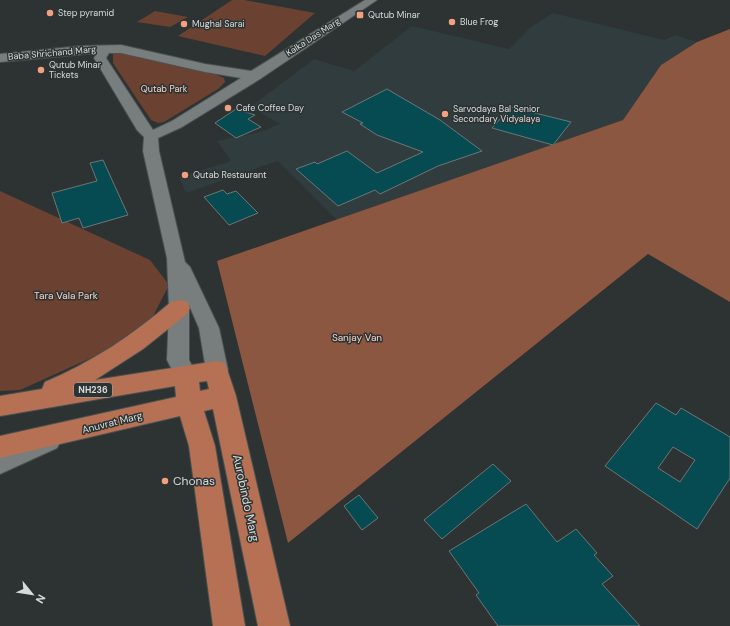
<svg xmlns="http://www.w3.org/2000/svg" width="730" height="626" viewBox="0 0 730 626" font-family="'DM Sans',sans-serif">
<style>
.built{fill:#303c3e}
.green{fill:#6b4231}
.forest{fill:#8b5741}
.building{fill:#064b52;stroke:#6f7575;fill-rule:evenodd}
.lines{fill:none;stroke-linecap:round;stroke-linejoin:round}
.minor-casing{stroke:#4b5050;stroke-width:2}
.tertiary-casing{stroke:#4b5050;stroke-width:2}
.trunk-casing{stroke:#4b5050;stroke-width:2}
.minor{fill:#787d7e;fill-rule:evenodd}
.tertiary{fill:#787d7e;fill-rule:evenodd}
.trunk{fill:#b67053;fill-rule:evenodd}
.poi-dot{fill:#f2a07f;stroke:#2d3232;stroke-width:1.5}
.labels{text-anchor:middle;stroke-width:3;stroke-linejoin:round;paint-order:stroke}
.far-poi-label{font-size:9px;fill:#d7dbdb;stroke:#2d3232;text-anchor:start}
.far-street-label{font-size:9px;fill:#d7dbdb;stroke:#2d3232}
.far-park-label{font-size:9px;fill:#f7d4c7;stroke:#2d3232}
.shield{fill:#2d3232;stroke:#a4a8a8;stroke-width:1}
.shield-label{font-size:9px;font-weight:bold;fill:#d7dbdb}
.park-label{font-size:10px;fill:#f7d4c7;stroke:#2d3232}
.street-label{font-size:10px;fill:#d7dbdb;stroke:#2d3232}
.near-poi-label{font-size:12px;fill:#d7dbdb;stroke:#2d3232;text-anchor:start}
.near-street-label{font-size:12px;fill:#d7dbdb;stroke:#2d3232}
</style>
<rect width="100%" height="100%" fill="#2d3232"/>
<path class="built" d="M553,13L664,40L675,35L697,42L661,65L623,120L337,220L278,161L186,193L179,177L231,161L217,141L260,132L280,124L250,107L314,59L354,71L412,26L509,49L532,26Z"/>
<path class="green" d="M232,0H244L315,13L265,56L178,36Z
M155,11L188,17L170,27L137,22Z
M126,51L215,74L224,78L225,82L218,89L164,122L158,123L151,120L113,63V54Z
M0,191L150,260L169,285L150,322L102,353L20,390L0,391Z"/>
<path class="forest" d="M730,29V302L648,254L288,543L217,261L623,120L661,65L697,42Z"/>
<path class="building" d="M387,89L440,120L482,151L438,166L380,194L375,190L338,206L296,169L315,162L317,164L347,151L377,173L423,152L377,135L360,124L363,123L342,112Z
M511,107L571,122L553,145L492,128Z
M236,109L255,115L248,119L261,127L236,138L215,123Z
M103,160L128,215L83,228L79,218L62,223L52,193L97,181L90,163Z
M223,190L227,194L236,191L258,213L229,225L204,197Z
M656,403L676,415L681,408L730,437V478L697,529L605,466ZM673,447L695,460L680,482L658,468Z
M493,464L511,481L442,539L424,520Z
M359,495L378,518L362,530L344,506Z
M526,504L557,542L576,529L597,553L594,555L613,576L602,584L640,626H498L476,595L479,593L449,551Z"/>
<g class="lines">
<defs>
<path id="minor" d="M50,434L57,436L60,442L57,448L0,474V456Z"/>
<path id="tertiary" d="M365,0H377L260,79L182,127L158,138L159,151L185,262L190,267L219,328L228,370L225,376L217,378L209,376L206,370L199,328L189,305V360L197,375L194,381L186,384L178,381L167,360L169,308L167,258L143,151L144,137L137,130L94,58L97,53L0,62V54L81,46L121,45L205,64L251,71ZM109,53H121L205,72L241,78L172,121L153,130L106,58Z"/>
<path id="trunk" d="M179,300L187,302L190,308L187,314L143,349L95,380L217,361L225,363L236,396L290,626H258L213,409L204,411L215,446L245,626H213L189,446L180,416L0,458V436L176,397L175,386L0,416V396L42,389L45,382C92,362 133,335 171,302ZM207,381L209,389L200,391L199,382Z"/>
</defs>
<use href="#minor" class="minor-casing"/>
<use href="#tertiary" class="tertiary-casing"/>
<use href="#trunk" class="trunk-casing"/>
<use href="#minor" class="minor"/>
<use href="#tertiary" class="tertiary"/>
<use href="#trunk" class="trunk"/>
</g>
<g class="poi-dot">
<circle cx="50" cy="13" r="4"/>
<rect x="356" y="11" width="8" height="8" rx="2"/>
<circle cx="452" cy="22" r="4"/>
<circle cx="184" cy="24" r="4"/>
<circle cx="41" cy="70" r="4"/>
<circle cx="228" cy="108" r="4"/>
<circle cx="445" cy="114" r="4"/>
<circle cx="185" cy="175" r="4"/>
<circle cx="165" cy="481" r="4"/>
</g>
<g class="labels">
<g class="far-poi-label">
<text x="58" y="16">Step pyramid</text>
<text x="368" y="18">Qutub Minar</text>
<text x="460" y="25">Blue Frog</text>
<text x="192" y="27">Mughal Sarai</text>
<text x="49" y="68">Qutub Minar<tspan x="49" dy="10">Tickets</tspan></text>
<text x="236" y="111">Cafe Coffee Day</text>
<text x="453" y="112">Sarvodaya Bal Senior<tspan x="453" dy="10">Secondary Vidyalaya</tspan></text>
<text x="193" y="178">Qutab Restaurant</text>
</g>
<g class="far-street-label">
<text transform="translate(313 37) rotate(-33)" y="3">Kalka Das Marg</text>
<text transform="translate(52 53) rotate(-5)" y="3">Baba Shrichand Marg</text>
</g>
<g class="far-park-label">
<text x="164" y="92">Qutab Park</text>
</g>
<rect class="shield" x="74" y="383" width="38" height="14" rx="3"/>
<g class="shield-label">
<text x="93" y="393">NH236</text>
</g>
<g class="park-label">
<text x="66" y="299">Tara Vala Park</text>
<text x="357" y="341">Sanjay Van</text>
</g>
<g class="street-label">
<text transform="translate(112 422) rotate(-14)" y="4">Anuvrat Marg</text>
</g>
<g class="near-poi-label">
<text x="173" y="485">Chonas</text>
</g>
<g class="near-street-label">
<text transform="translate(246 498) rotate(78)" y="4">Aurobindo Marg</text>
</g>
</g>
<g transform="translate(32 594) rotate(120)" stroke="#2d3232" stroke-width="3" paint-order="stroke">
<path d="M0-3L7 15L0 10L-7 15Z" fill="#d7dbdb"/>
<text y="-6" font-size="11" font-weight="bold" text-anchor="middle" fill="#d7dbdb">N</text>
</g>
</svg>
